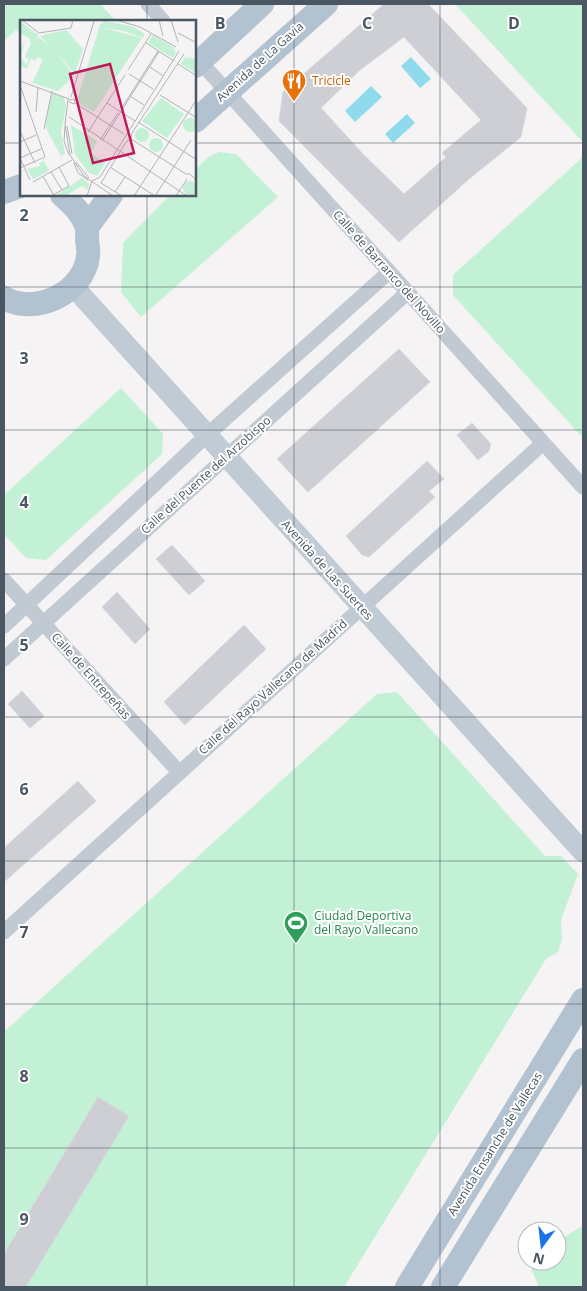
<svg xmlns="http://www.w3.org/2000/svg" width="587" height="1291" viewBox="0 0 587 1291" font-family="'Open Sans',sans-serif">
<style>
.green{fill:#c3f1d5}
.water{fill:#90daee}
.building{fill:#cdcfd5;stroke:#d7d9de;fill-rule:evenodd}
.lines{fill:none;stroke-linecap:round;stroke-linejoin:round}
.minor{stroke:#c1cad2;stroke-width:15}
.secondary{stroke:#c1cbd6;stroke-width:21}
.primary{stroke:#b3c2d1;stroke-width:24}
.grid{fill:none;stroke:#4a5661;stroke-width:1;stroke-opacity:0.55}
.labels{text-anchor:middle;stroke-width:4;stroke-linejoin:round;paint-order:stroke}
.street-label{font-size:12px;fill:#4a5661;stroke:#fff}
.food-label{font-size:12px;fill:#c56008;stroke:#fff;text-anchor:start}
.leisure-label{font-size:12px;fill:#27864d;stroke:#fff;text-anchor:start}
.inset-road{fill:none;stroke:#b1b4b9;stroke-width:1}
.view{fill:#c2185b;fill-opacity:0.15;stroke:#c2185b;stroke-width:2.5}
.inset-edge{fill:none;stroke:#4a5661;stroke-width:2.5}
.grid-label{font-size:16px;text-anchor:middle;font-weight:bold;fill:#4a5661;stroke:#fff;stroke-width:4;stroke-linejoin:round;paint-order:stroke}
</style>
<rect width="100%" height="100%" fill="#f5f3f3"/>
<path class="green" d="M4,4H100L116,21H21V35L16,30L4,41Z
M455,4H583V142Z
M219,152L236,154L278,197L141,317L121,292L123,243L170,195H195V170L208,157Z
M583,157V438L453,295V275Z
M121,388L163,434L162,454L46,560L26,558L4,534V495Z
M397,692L545,856H561L578,874L561,920L562,939L558,952L546,959L344,1287H4V1032L377,694Z
M583,1226V1287H539L528,1261H557V1241Z"/>
<path class="water" d="M411,57L431,79L420,88L401,66Z
M371,86L382,97L355,122L345,111Z
M407,114L415,123L393,143L385,134Z"/>
<path class="building" d="M384,4H428L527,108L521,137L469,179L399,242L279,121L283,92ZM404,37L481,120L442,153L446,157L404,194L363,154L321,108L360,70Z
M399,349L430,382L308,492L277,459Z
M472,423L491,444L489,451L478,460L457,435Z
M427,461L444,479L429,491L435,497L369,557L362,555L346,536Z
M172,545L205,581L189,595L156,559Z
M117,592L150,629L135,644L102,607Z
M244,625L266,649L185,725L164,702Z
M22,691L44,716L30,728L8,704Z
M78,781L96,801L4,882V848Z
M98,1097L129,1116L26,1287H4V1254Z"/>
<g class="lines">
<path class="minor" d="M148,4L163,21
M195,56L583,487
M4,580L179,772
M4,626L206,436L389,272
M4,659L408,292
M4,932L543,443"/>
<path class="secondary" d="M73,286L583,852"/>
<path class="primary" d="M195,66L262,4
M195,121L326,4
M4,192L21,186
M87,227L111,195
M4,298C35,316 84,293 88,256C89,251 88,246 87,241C87,236 88,230 86,225C81,212 72,204 62,195
M407,1287L583,1000
M443,1287L583,1060"/>
</g>
<path class="grid" d="M147,4V21M294,4V1287M440,4V1287M4,143H21M195,143H583M147,195V1287M4,287H583M4,430H583M4,574H583M4,717H583M4,861H583M4,1004H583M4,1148H583"/>
<defs>
<symbol id="restaurant-pin" viewBox="-11 -11 22 30"><path d="M0 17L-7.5 6A9.5 9.5 0 1 1 7.5 6Z" fill="#e8710a" stroke="#fff"/><path d="M-5-6h1v4h1v-4h1v4h1v-4h1v5L-1.5 .5V6h-2V.5L-5-1ZM5-6V6H3V1.5H1.5Q1.5-4 5-6Z" fill="#fff"/></symbol>
<symbol id="stadium-pin" viewBox="-11 -11 22 30"><path d="M0 17L-7.5 6A9.5 9.5 0 1 1 7.5 6Z" fill="#2e9e5b" stroke="#fff"/><path d="M0-5a6.5 5 0 1 0 0 10a6.5 5 0 1 0 0-10ZM-3.5-1.8h7v3.6h-7Z" fill="#fff"/></symbol>
</defs>
<g fill-rule="evenodd">
<use href="#restaurant-pin" x="280" y="67" width="28" height="38"/>
<use href="#stadium-pin" x="282" y="909" width="28" height="38"/>
</g>
<g class="labels">
<g class="street-label">
<text transform="translate(260 62) rotate(-42)" y="4">Avenida de La Gavia</text>
<text transform="translate(389 272) rotate(48)" y="4">Calle de Barranco del Novillo</text>
<text transform="translate(206 475) rotate(-42)" y="4">Calle del Puente del Arzobispo</text>
<text transform="translate(327 570) rotate(48)" y="4">Avenida de Las Suertes</text>
<text transform="translate(91 676) rotate(48)" y="4">Calle de Entrepeñas</text>
<text transform="translate(273 687) rotate(-42)" y="4">Calle del Rayo Vallecano de Madrid</text>
<text transform="translate(495 1144) rotate(-58)" y="4">Avenida Ensanche de Vallecas</text>
</g>
<g class="food-label">
<text x="312" y="85">Tricicle</text>
</g>
<g class="leisure-label">
<text x="314" y="920">Ciudad Deportiva<tspan x="314" dy="14">del Rayo Vallecano</tspan></text>
</g>
</g>
<g transform="translate(20 20)">
<rect width="176" height="176" fill="#f5f3f3"/>
<path d="M0,1L18,15L15,23L18,17L30,26L21,17L23,15L46,10L63,29L55,54L37,33L54,56L38,71L12,63L23,40L18,37L19,34L16,40L11,39L7,48L0,47V30L5,20L1,36L6,45L9,39L5,37L11,23L9,18L0,14ZM85,1L114,7L125,14L123,18L104,11L84,8L122,18L74,92L58,83V77L80,5ZM133,15L153,27L156,33L153,38L128,23ZM165,37L176,39V53L161,44ZM32,72L44,77L46,87L41,112L45,134L41,136L25,106ZM141,78L164,94L147,118L122,101ZM163 105a7 7 0 1 1 14 0a7 7 0 1 1-14 0ZM51,105L77,121L71,133L85,143L77,156L69,153L55,134ZM115 115a7 7 0 1 1 14 0a7 7 0 1 1-14 0ZM129 125a7 7 0 1 1 14 0a7 7 0 1 1-14 0ZM24,141L29,151L13,159L7,149L20,146L19,143ZM62,158L69,164L68,170L62,166L45,176H35ZM163 168a7 7 0 1 1 14 0a7 7 0 1 1-14 0Z" fill="#c3f1d5"/>
<path class="inset-road" d="M2,0L19,13L51,8L53,0M96,0L120,7L156,27M139,0L143,16M151,0L158,22M158,13L177,23M126,23L154,41M158,44L177,56M130,47L143,56M108,50L131,14M109,54L133,69M0,61L49,79M0,65L25,137L0,148M140,75L177,98M110,76L124,85M51,77L74,1M49,82L54,84L55,79L48,80L45,104L50,135L64,156L93,176M55,83L104,114M87,83L115,101M101,89L138,31M16,92L18,67M49,97L167,176M118,102L177,140M45,106L44,121L49,135M47,106L52,134M24,109L32,71M0,111L15,143M68,112L105,55M111,119L112,113L164,34M111,119L166,154H170L177,161M80,120L98,93M82,121L139,32M0,122L16,115M0,138L10,160M0,138L21,129M56,142L69,158M54,143L58,153L68,160M90,147L135,176M31,152L42,170M23,156L33,174M13,162L52,140M81,163L102,176M81,163L106,122L111,119M95,172L105,157M31,176L49,166L39,147M67,176L72,161L80,157L159,31M114,176L177,79M135,176L171,120M156,176L167,159"/>
<path class="view" d="M90,44L114,133L73,143L50,54Z"/>
<rect width="176" height="176" class="inset-edge"/>
</g>
<g class="grid-label">
<text x="220" y="29">B</text>
<text x="367" y="29">C</text>
<text x="514" y="29">D</text>
<text x="24" y="221">2</text>
<text x="24" y="364">3</text>
<text x="24" y="508">4</text>
<text x="24" y="651">5</text>
<text x="24" y="795">6</text>
<text x="24" y="938">7</text>
<text x="24" y="1082">8</text>
<text x="24" y="1225">9</text>
</g>
<rect width="587" height="1291" fill="none" stroke="#4a5661" stroke-width="10"/>
<g transform="translate(542 1246) rotate(195)"><circle r="24" fill="#ffffff" stroke="#b7bbc0"/>
<path d="M0-4L9 19L0 12L-9 19Z" fill="#1a73e8"/>
<text y="-8" font-size="14" font-weight="bold" text-anchor="middle" fill="#4a5661">N</text>
</g>
</svg>
